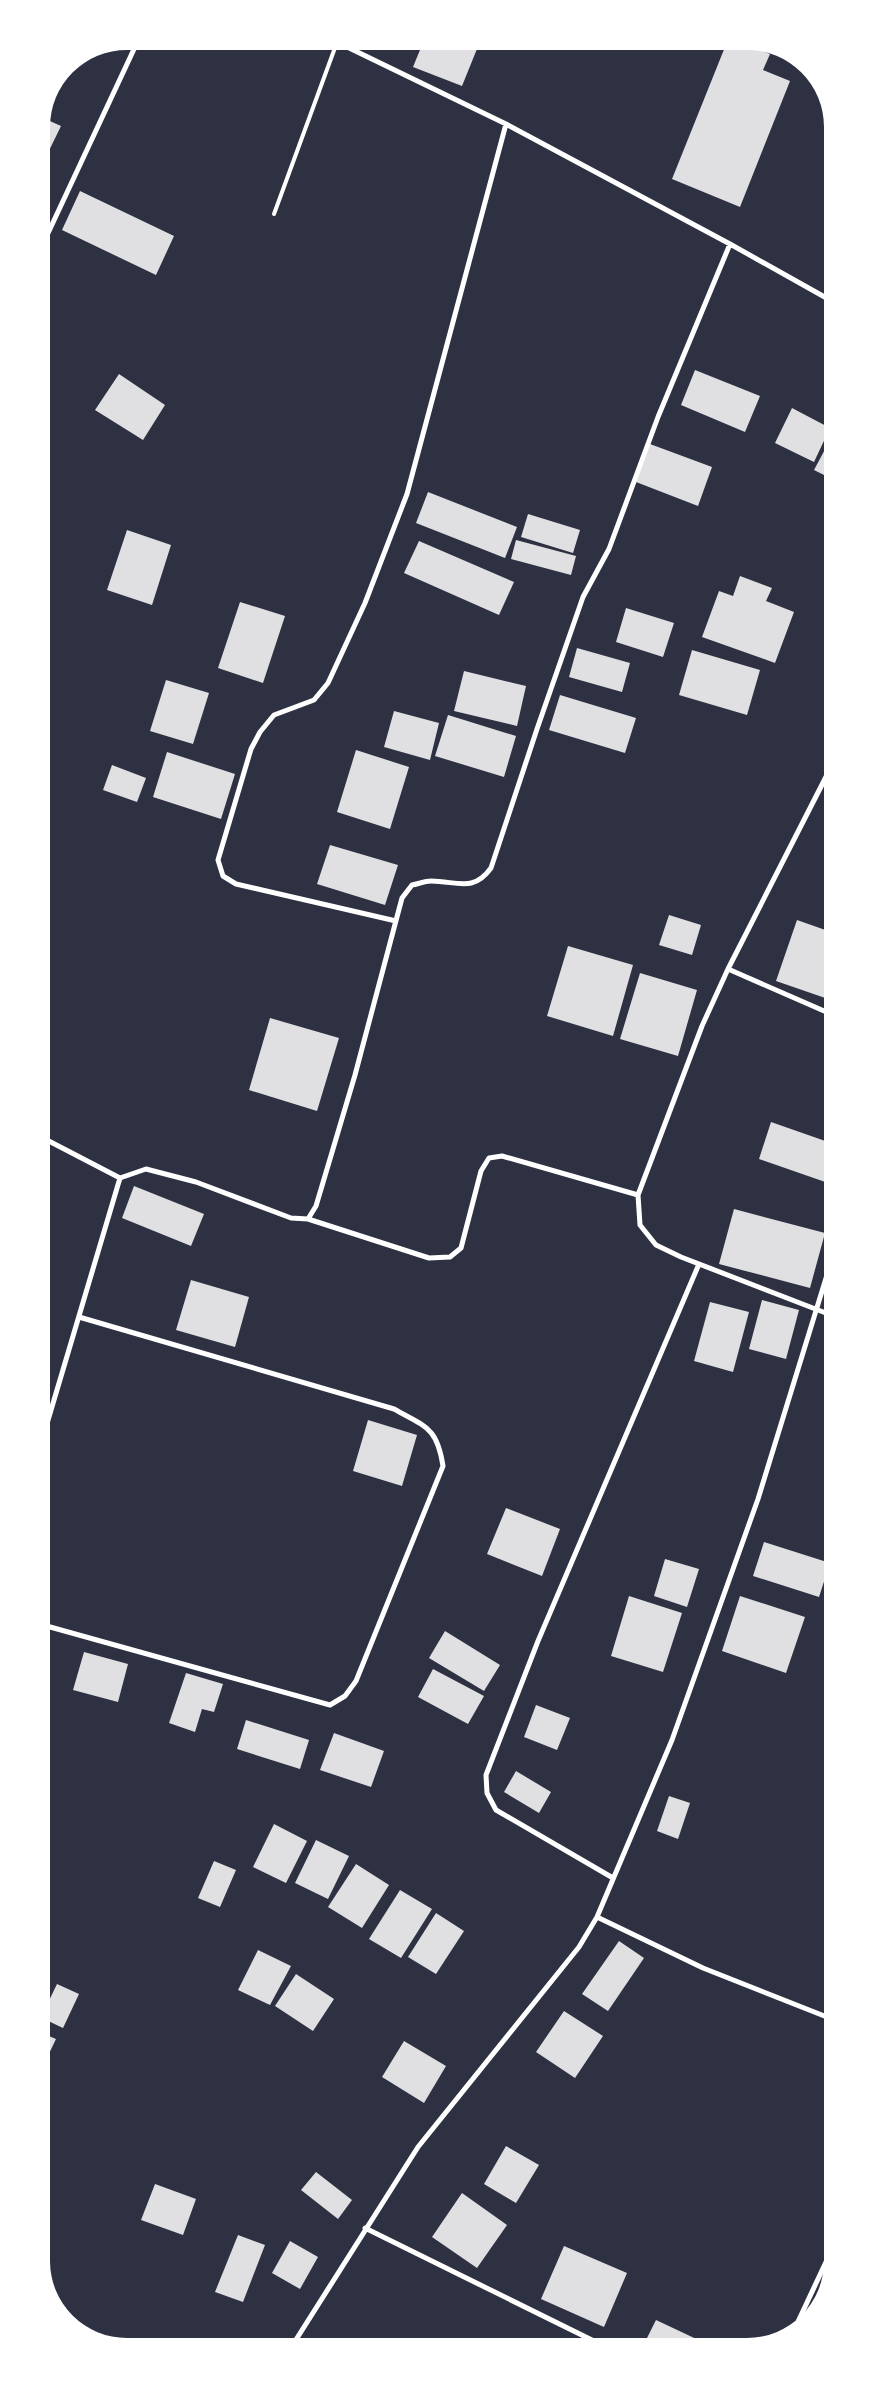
<svg xmlns="http://www.w3.org/2000/svg" width="874" height="2388" viewBox="0 0 874 2388" font-family="'Sofia Sans Condensed',sans-serif">
<style>
.building{fill:#e0e0e3}
.lines{fill:none;stroke-linecap:round;stroke-linejoin:round}
.service{stroke:#fff;stroke-width:4}
.minor{stroke:#fff;stroke-width:5}
</style>
<rect width="100%" height="100%" fill="#2d3142"/>
<path class="building" d="M727,42H739L770,54L763,70L790,81L740,207L672,179Z
M479,44L462,86L413,67L422,45Z
M43,118L61,126L41,167V122Z
M80,191L174,236L156,275L62,230Z
M695,370L760,396L745,432L681,405Z
M119,374L165,405L143,440L95,410Z
M792,408L830,428L814,462L775,443Z
M830,440V478L814,470Z
M650,444L712,467L698,506L636,482Z
M428,492L517,527L505,558L416,523Z
M528,514L580,530L573,553L521,537Z
M127,530L171,545L152,605L107,590Z
M516,540L576,556L571,575L511,559Z
M419,541L514,582L499,615L404,573Z
M740,576L772,588L766,601L794,612L775,663L702,637L719,591L733,596Z
M240,602L285,616L263,683L218,668Z
M626,608L674,623L663,657L616,642Z
M577,648L630,663L622,692L569,677Z
M692,650L760,670L747,715L679,695Z
M464,671L526,686L517,726L454,711Z
M166,680L209,693L193,744L150,731Z
M560,695L636,718L625,753L549,730Z
M394,711L439,723L430,760L384,747Z
M448,715L516,736L504,777L435,756Z
M356,750L409,767L390,829L337,812Z
M167,752L235,774L221,819L153,797Z
M112,765L146,778L137,802L103,790Z
M330,845L398,865L385,905L317,884Z
M669,915L701,925L692,955L659,945Z
M797,920L831,932V1000L776,981Z
M568,946L633,965L613,1036L547,1016Z
M640,973L697,990L678,1056L620,1039Z
M270,1018L339,1038L317,1111L249,1090Z
M771,1122L831,1143V1184L759,1159Z
M134,1186L204,1214L191,1246L122,1218Z
M734,1209L825,1233L810,1288L719,1264Z
M191,1280L249,1297L235,1347L176,1330Z
M762,1300L799,1310L786,1359L749,1349Z
M710,1302L749,1312L733,1372L694,1361Z
M368,1420L417,1435L402,1486L353,1471Z
M506,1508L560,1529L542,1576L487,1554Z
M764,1542L830,1563L819,1597L753,1576Z
M665,1559L699,1569L687,1607L654,1596Z
M629,1596L682,1613L663,1672L611,1656Z
M740,1596L805,1617L786,1673L722,1651Z
M445,1631L500,1665L484,1691L429,1658Z
M84,1652L128,1664L118,1702L73,1690Z
M43,1662L49,1664L44,1680H43Z
M433,1669L484,1696L468,1724L418,1697Z
M186,1673L223,1684L214,1712L202,1709L195,1732L169,1723Z
M536,1705L570,1718L557,1750L524,1737Z
M246,1720L309,1740L300,1769L237,1749Z
M334,1733L384,1751L371,1787L320,1770Z
M516,1771L551,1792L539,1813L504,1792Z
M669,1796L690,1803L678,1839L657,1831Z
M274,1824L307,1841L286,1883L253,1867Z
M316,1840L349,1856L328,1899L295,1883Z
M214,1861L236,1870L220,1907L198,1898Z
M356,1864L389,1885L362,1928L328,1907Z
M400,1890L432,1909L401,1958L369,1939Z
M436,1913L464,1931L436,1974L408,1957Z
M619,1941L644,1958L608,2011L582,1994Z
M258,1950L291,1966L270,2005L238,1990Z
M296,1974L334,1999L313,2031L275,2006Z
M57,1984L79,1994L63,2028L44,2019V2011Z
M564,2011L603,2036L575,2078L536,2052Z
M44,2034L56,2039L44,2064Z
M404,2041L446,2066L424,2103L382,2077Z
M506,2146L539,2165L516,2203L484,2184Z
M316,2172L352,2200L338,2219L301,2190Z
M155,2184L196,2199L183,2235L141,2220Z
M462,2193L507,2225L477,2268L432,2237Z
M238,2235L265,2245L243,2302L215,2292Z
M290,2241L318,2257L300,2289L272,2273Z
M564,2246L627,2273L604,2327L541,2299Z
M656,2320L707,2344H644Z
M337,2339L345,2346H332Z"/>
<g class="lines">
<path class="service" d="M274,214L336,45"/>
<path class="minor" d="M343,45L506,124L730,244L830,300
M42,246L135,47
M827,298L830,290
M831,767L728,969L702,1026L638,1195L640,1225L656,1245L681,1257L831,1315
M396,921L236,884L223,876L218,860L251,749L260,732L274,715L314,700L328,683L365,603L407,494L506,124
M728,969L831,1014
M43,1138L120,1178
M308,1219L429,1258L450,1257L461,1248L481,1171L489,1158L502,1156L638,1195
M43,1437L120,1178L146,1169L196,1182L291,1218L308,1219L316,1206L355,1075L402,898L412,885C418,884 425,881 431,881C457,881 473,893 491,868L537,729L583,597L609,549L658,417L730,244
M43,1625L330,1705L345,1696L356,1681L443,1466C437,1427 426,1427 394,1409L79,1317
M613,1878L496,1810L487,1793L486,1775L538,1641L699,1264
M597,1917L703,1968L832,2019
M365,2228L600,2344
M796,2326L833,2247
M292,2346L418,2147L579,1947L597,1917L672,1740L758,1499L831,1262"/>
</g>
<path d="M0 0H874V2388H0ZM127 50H747A77 77 0 0 1 824 127V2261A77 77 0 0 1 747 2338H127A77 77 0 0 1 50 2261V127A77 77 0 0 1 127 50Z" fill="#fff" fill-rule="evenodd"/>
</svg>
